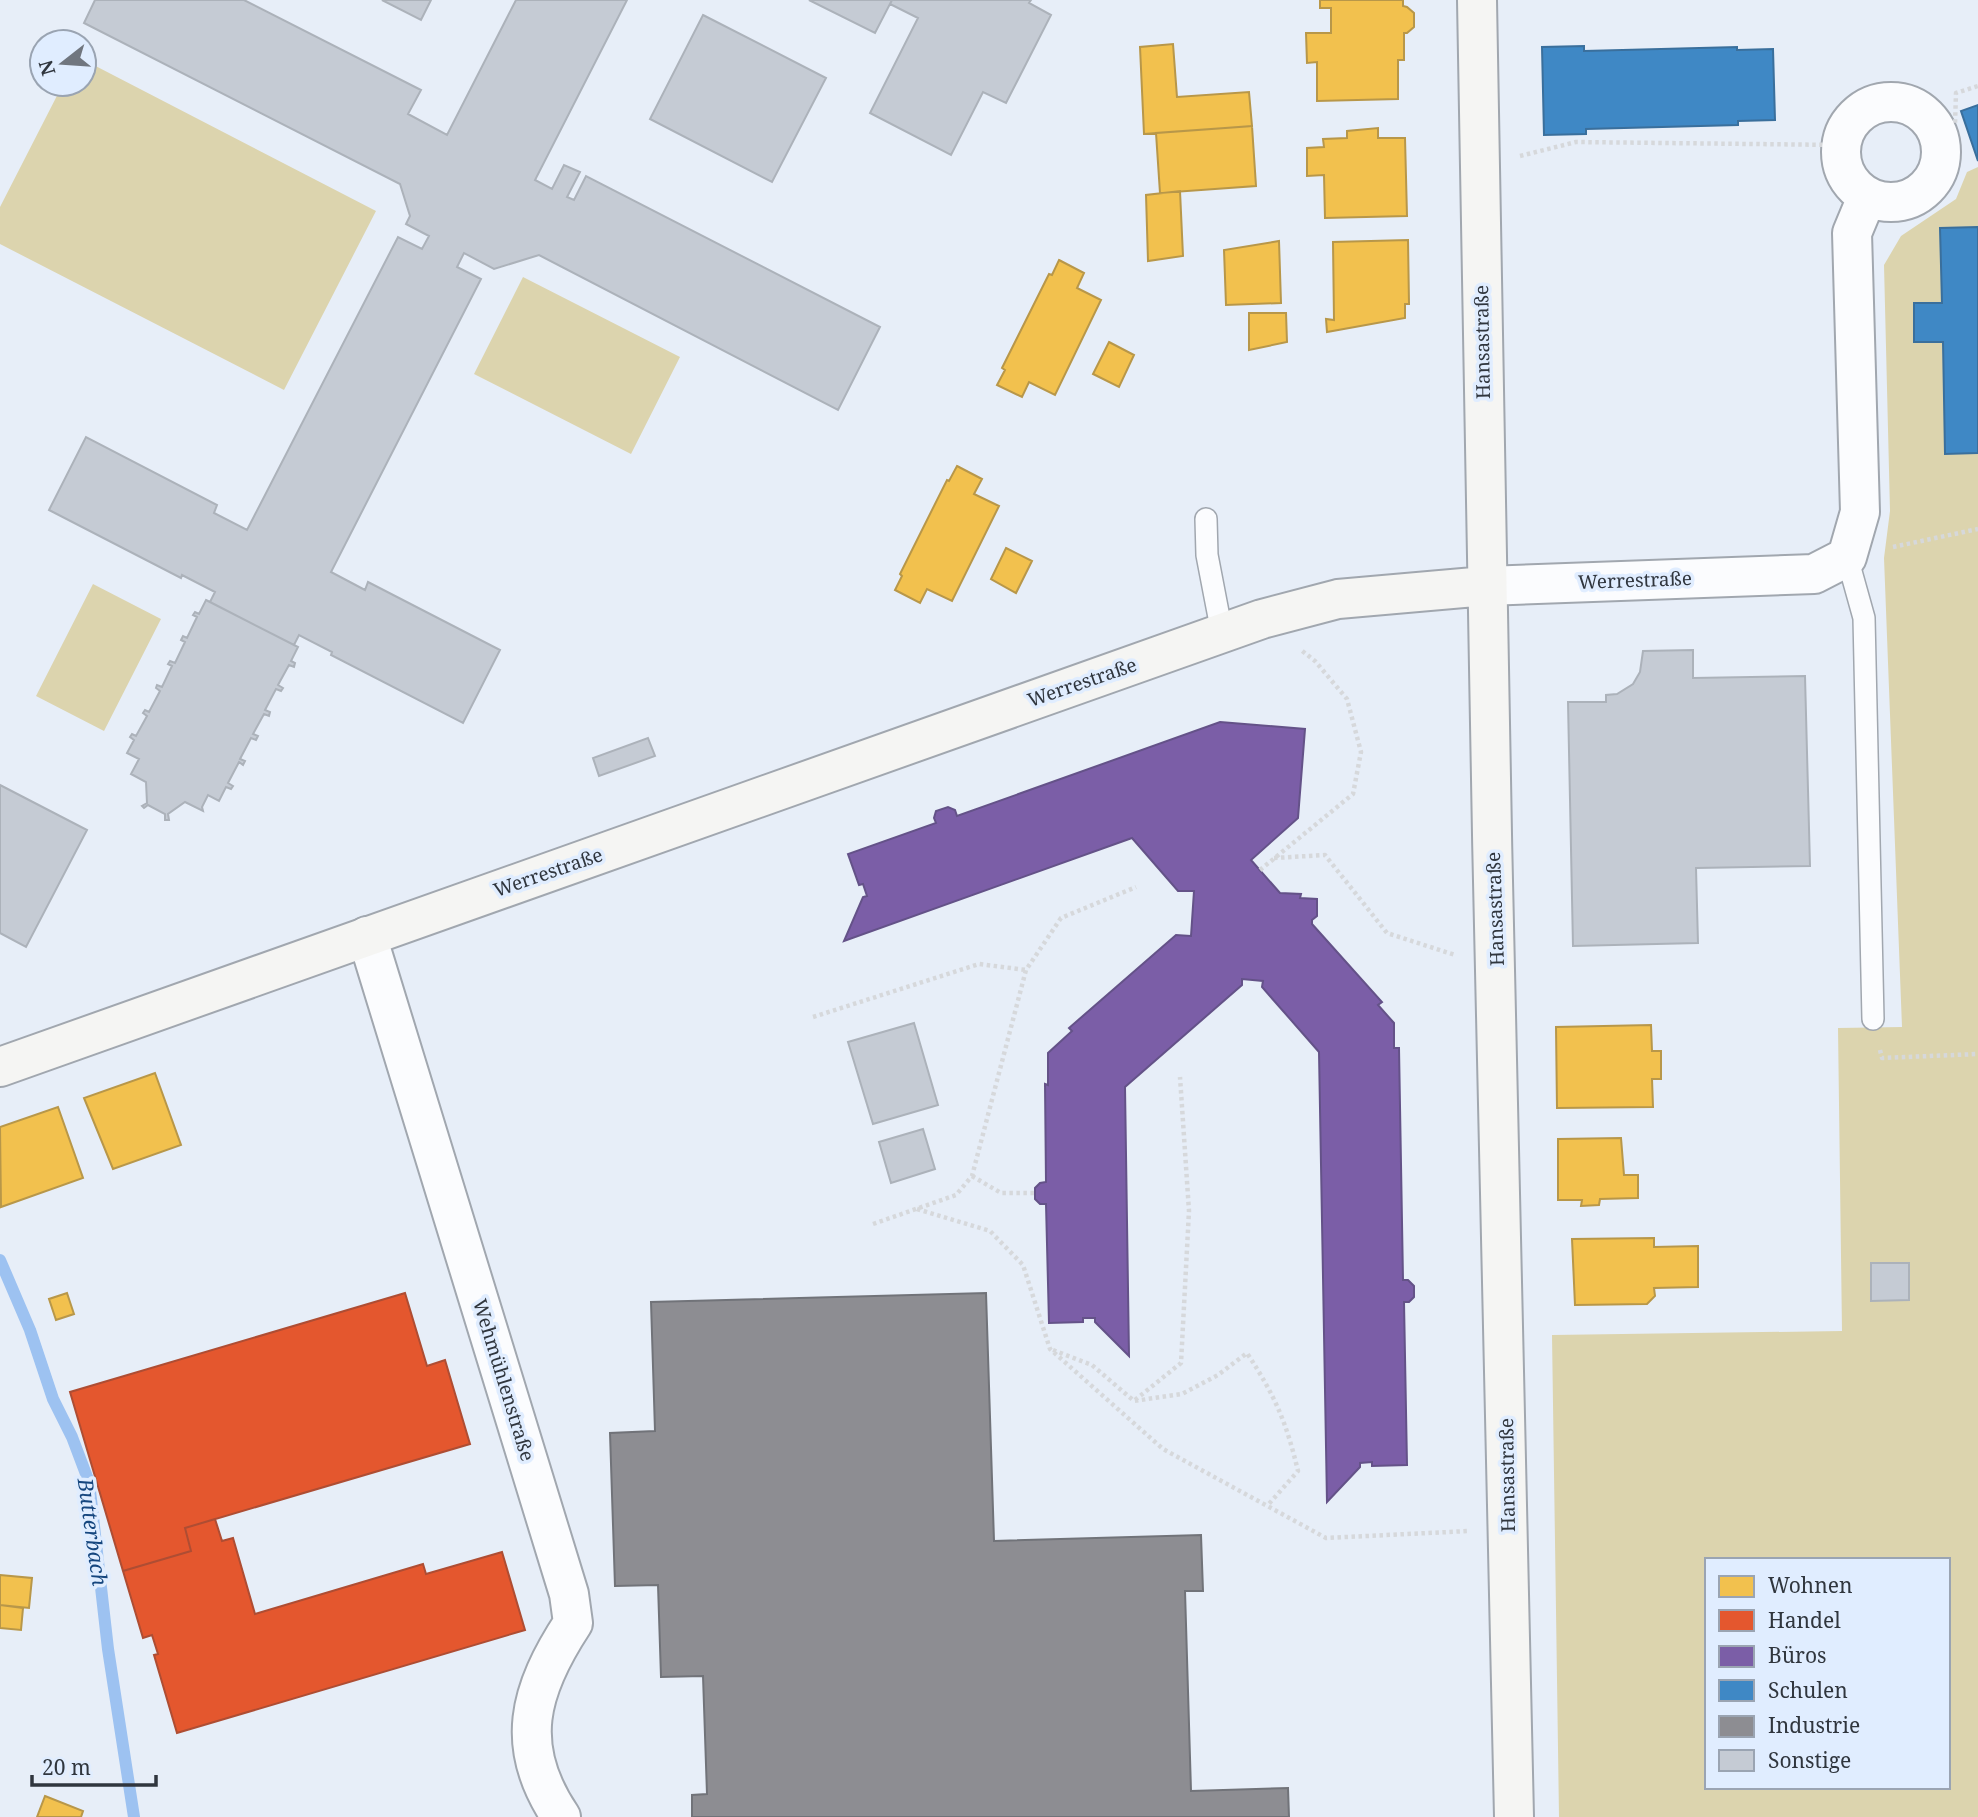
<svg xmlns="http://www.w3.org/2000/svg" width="1978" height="1817" viewBox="0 0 1978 1817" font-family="'Noto Serif',serif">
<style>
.green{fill:#dcd4ae;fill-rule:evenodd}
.homes{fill:#f2c14e;stroke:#b89749;stroke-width:2}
.shops{fill:#e4572e;stroke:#ae4d33;stroke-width:2}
.offices{fill:#7b5ea7;stroke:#645288;stroke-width:2}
.schools{fill:#3f88c5;stroke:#3a6f9c;stroke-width:2}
.industry{fill:#8d8d92;stroke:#717379;stroke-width:2}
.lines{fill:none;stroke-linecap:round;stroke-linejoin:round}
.stream{stroke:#9dc2f1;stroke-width:12}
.building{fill:#c5cbd4;stroke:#acb2ba;stroke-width:2}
.lane-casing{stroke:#a1a7af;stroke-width:24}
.street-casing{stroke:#a1a7af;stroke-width:42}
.secondary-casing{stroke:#a1a7af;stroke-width:42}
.path{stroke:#d6d8db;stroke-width:4.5;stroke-dasharray:3.5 3.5;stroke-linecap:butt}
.lane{stroke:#fbfcfe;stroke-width:21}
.street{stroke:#fbfcfe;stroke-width:38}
.secondary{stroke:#f5f5f3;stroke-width:38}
.labels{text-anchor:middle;stroke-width:7;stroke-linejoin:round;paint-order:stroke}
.street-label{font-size:19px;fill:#30363e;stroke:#e0edff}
.water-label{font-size:21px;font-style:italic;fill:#16477f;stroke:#e0edff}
</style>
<rect width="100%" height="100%" fill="#e7eef8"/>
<path class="green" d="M84,60L376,211L284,390L0,244V207L63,84H84Z
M1978,167V1817H1559L1552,1335L1842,1331L1838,1028L1902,1027L1884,558L1890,511L1884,265L1901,236L1956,199L1967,172ZM1707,1560H1948V1787H1707Z
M523,277L680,357L631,454L474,374Z
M93,584L161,619L104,731L36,696Z"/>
<path class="homes" d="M1320,0H1403V6L1407,7L1414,13V27L1407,33H1404V60H1398V99L1317,101V62L1307,63L1306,33H1331V8H1320Z
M1173,44L1177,97L1249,92L1252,126L1144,134L1140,47Z
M1252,126L1256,186L1160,193L1156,133Z
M1378,128V138H1405L1407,216L1325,218L1324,175L1307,176V148L1324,147L1323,139L1347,138V131Z
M1180,191L1183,256L1148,261L1146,195Z
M1408,240L1409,304H1405V318L1327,332L1326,319L1334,320L1333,242Z
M1279,241L1281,303L1226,305L1224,250Z
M1059,260L1084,273L1077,288L1101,300L1055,395L1029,382L1022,397L997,385L1005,370L1002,368L1049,274L1052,275Z
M1249,313H1286L1287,342L1249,350Z
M1109,342L1134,355L1119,387L1093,374Z
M957,466L982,479L974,494L999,506L952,601L927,589L920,603L895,590L902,576L900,574L947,480L949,481Z
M1006,548L1032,561L1016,593L991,579Z
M1651,1025L1652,1051H1661V1079H1652L1653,1107L1557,1108L1556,1027Z
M155,1073L181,1145L113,1169L84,1098Z
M58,1107L83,1178L1,1207L0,1127Z
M1621,1138L1624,1175H1638V1198L1600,1199L1599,1205L1581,1206L1582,1200H1558V1139Z
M1654,1238V1247L1698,1246V1287L1654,1288L1655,1296L1647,1304L1575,1305L1572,1239Z
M67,1293L74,1314L56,1320L49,1299Z
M0,1575L32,1578L29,1608L0,1605Z
M0,1605L23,1608L21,1630L0,1628Z
M45,1796L83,1811L81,1817H37Z"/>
<path class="shops" d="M405,1293L427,1366L445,1360L470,1444L185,1528L191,1551L123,1571L70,1392Z
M215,1519L222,1541L233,1538L255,1614L423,1564L426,1574L502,1552L525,1630L177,1733L154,1655L158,1654L152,1635L143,1638L123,1571L191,1551L185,1528Z"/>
<path class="offices" d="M1220,722L1305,729L1298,818L1251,860L1280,893L1301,894L1300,898L1317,899V916L1312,920V924L1382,1002L1378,1005L1394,1023V1048H1399L1403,1280H1408L1414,1286V1297L1409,1302H1404L1407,1465L1372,1466V1462L1360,1463V1467L1327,1502L1319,1052L1262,987L1263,981L1242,979V985L1125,1087L1129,1356L1095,1322V1318H1083V1322L1049,1323L1046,1204H1040L1035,1199V1188L1040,1183L1046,1182L1045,1084L1048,1085V1053L1072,1031L1069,1028L1176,935L1191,936L1194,891H1178L1132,838L844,941L863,897L867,896L863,884L859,885L848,854L936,823L934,818L936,811L948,807L955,810L957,816Z"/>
<path class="schools" d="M1584,46V51L1737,47V50L1773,49L1775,120L1738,121V125L1586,129V134L1544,135L1542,47Z
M1978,105V161L1961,111Z
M1978,227V453L1945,454L1943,342H1914V303H1942L1940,228Z"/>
<path class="industry" d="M986,1293L994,1541L1201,1535L1203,1591H1185L1191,1791L1288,1788L1289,1817H692V1795L707,1794L703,1676L661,1677L658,1585L615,1586L610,1433L655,1431L651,1302Z"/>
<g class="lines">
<path class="stream" d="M0,1260L30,1330L53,1399L72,1437L89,1482L108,1649L134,1817"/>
</g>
<path class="building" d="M95,0H244L421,90L408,114L447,135L516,0H627L535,180L552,189L564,165L580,172L567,197L574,200L586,176L880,327L838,410L539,255L494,269L464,253L457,267L481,279L331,572L365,590L368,582L500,650L463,723L331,655L332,652L299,635L294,645L210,602L215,592L182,575L181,578L49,510L86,437L217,505L214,513L247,530L398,237L422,249L429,236L406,224L410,216L400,184L84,23Z
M382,0H431L421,20Z
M809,0H892L875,33Z
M892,0H1031L1029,3L1051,15L1006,103L983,92L951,155L870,113L918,18L890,4Z
M703,15L826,78L772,182L650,119Z
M206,600L298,647L291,661L295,663L294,667L289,665L278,685L283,688L281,691L276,689L265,710L270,712L269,716L264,714L253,734L258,736L256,740L251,738L240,759L245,761L243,765L239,762L228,783L233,786L231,789L226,787L219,801L208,795L202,807L203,811L185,802L168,814L169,820H165V814L148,805L144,808L142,806L147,803L146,782L131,774L139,759L127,753L134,740L130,737L132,734L136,736L147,716L143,713L145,710L149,712L160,691L156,688L157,685L162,687L172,666L168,664L170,661L175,663L185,642L181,640L183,636L187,638L197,617L193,615L195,612L199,614Z
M1693,650V678L1805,676L1810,866L1696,868L1698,943L1573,946L1568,702H1606V695L1617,694L1633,684L1640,672L1643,651Z
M648,738L655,756L599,776L593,758Z
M0,785L87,830L26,947L0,933Z
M914,1023L938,1105L873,1124L848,1042Z
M923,1129L935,1169L891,1183L879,1142Z
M1871,1263H1909V1300L1871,1301Z"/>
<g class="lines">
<defs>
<path id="lane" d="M1206,519L1207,555L1222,633
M1847,557L1864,618L1873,1019"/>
<path id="street" d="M1841 152a50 50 0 1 1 100 0a50 50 0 1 1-100 0Z
M1486,586L1814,574L1847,557L1860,512L1852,233L1867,197
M367,936L569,1594L573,1623C529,1690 513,1746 561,1817"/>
<path id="secondary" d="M1477,0C1484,606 1502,1211 1514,1817
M0,1067L1262,619L1338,599L1486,586"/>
</defs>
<use href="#lane" class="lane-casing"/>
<use href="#street" class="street-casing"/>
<use href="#secondary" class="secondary-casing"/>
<path class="path" d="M1937,132L1955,124L1956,93L1978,86
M1520,156L1576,142L1841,145
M1893,547L1978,529
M1274,858L1325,855L1387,933L1455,955
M1260,870L1353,794L1361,752L1347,699L1315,661L1301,650
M813,1017L979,964L1026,970
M1880,1050L1882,1058L1978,1054
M972,1176L1001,1193H1035
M917,1209L990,1231L1023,1265L1050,1349L1163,1449L1326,1538L1469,1531
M873,1224L956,1195L972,1176L1026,970L1061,918L1136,887
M1053,1350L1092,1365L1134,1401L1182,1394L1218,1375L1247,1353C1275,1396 1286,1421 1298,1471L1267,1506
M1135,1400L1181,1363L1189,1211L1180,1077"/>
<use href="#lane" class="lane"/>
<use href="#street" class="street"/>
<use href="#secondary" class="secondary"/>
</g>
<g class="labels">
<g class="street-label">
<text transform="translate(1482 342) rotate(-91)" y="7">Hansastraße</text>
<text transform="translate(1635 580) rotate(-2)" y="7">Werrestraße</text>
<text transform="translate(1082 682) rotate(-19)" y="7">Werrestraße</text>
<text transform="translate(548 872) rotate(-19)" y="7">Werrestraße</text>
<text transform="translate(1495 909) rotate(-92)" y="7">Hansastraße</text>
<text transform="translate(504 1380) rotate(73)" y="7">Wehmühlenstraße</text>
<text transform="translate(1507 1475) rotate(-91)" y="7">Hansastraße</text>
</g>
<g class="water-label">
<text transform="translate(92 1532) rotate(82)" y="7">Butterbach</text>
</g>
</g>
<rect x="1705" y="1558" width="245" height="231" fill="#e0edff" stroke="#9aa4b2" stroke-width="2"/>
<rect x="1719" y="1576" width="35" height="21" fill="#f2c14e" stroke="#9aa4b2" stroke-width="2"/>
<text x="1768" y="1593" font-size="21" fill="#30363e">Wohnen</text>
<rect x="1719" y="1610" width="35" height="21" fill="#e4572e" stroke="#9aa4b2" stroke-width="2"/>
<text x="1768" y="1628" font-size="21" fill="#30363e">Handel</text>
<rect x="1719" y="1646" width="35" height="21" fill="#7b5ea7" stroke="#9aa4b2" stroke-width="2"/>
<text x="1768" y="1663" font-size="21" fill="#30363e">Büros</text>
<rect x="1719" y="1680" width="35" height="21" fill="#3f88c5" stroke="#9aa4b2" stroke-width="2"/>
<text x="1768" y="1698" font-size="21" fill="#30363e">Schulen</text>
<rect x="1719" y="1716" width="35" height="21" fill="#8d8d92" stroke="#9aa4b2" stroke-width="2"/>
<text x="1768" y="1733" font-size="21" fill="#30363e">Industrie</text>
<rect x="1719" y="1750" width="35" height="21" fill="#c5cbd4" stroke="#9aa4b2" stroke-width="2"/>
<text x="1768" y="1768" font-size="21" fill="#30363e">Sonstige</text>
<g transform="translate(63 63) rotate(253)"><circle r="33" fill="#e0edff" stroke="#9aa4b2" stroke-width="2"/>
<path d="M0-5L12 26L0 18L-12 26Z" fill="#70767f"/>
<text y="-10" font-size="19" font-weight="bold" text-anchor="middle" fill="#30363e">N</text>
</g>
<path d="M32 1775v10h124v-10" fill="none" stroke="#30363e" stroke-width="3.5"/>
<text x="42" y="1775" font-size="21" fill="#30363e" stroke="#e0edff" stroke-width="5" paint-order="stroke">20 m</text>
</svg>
